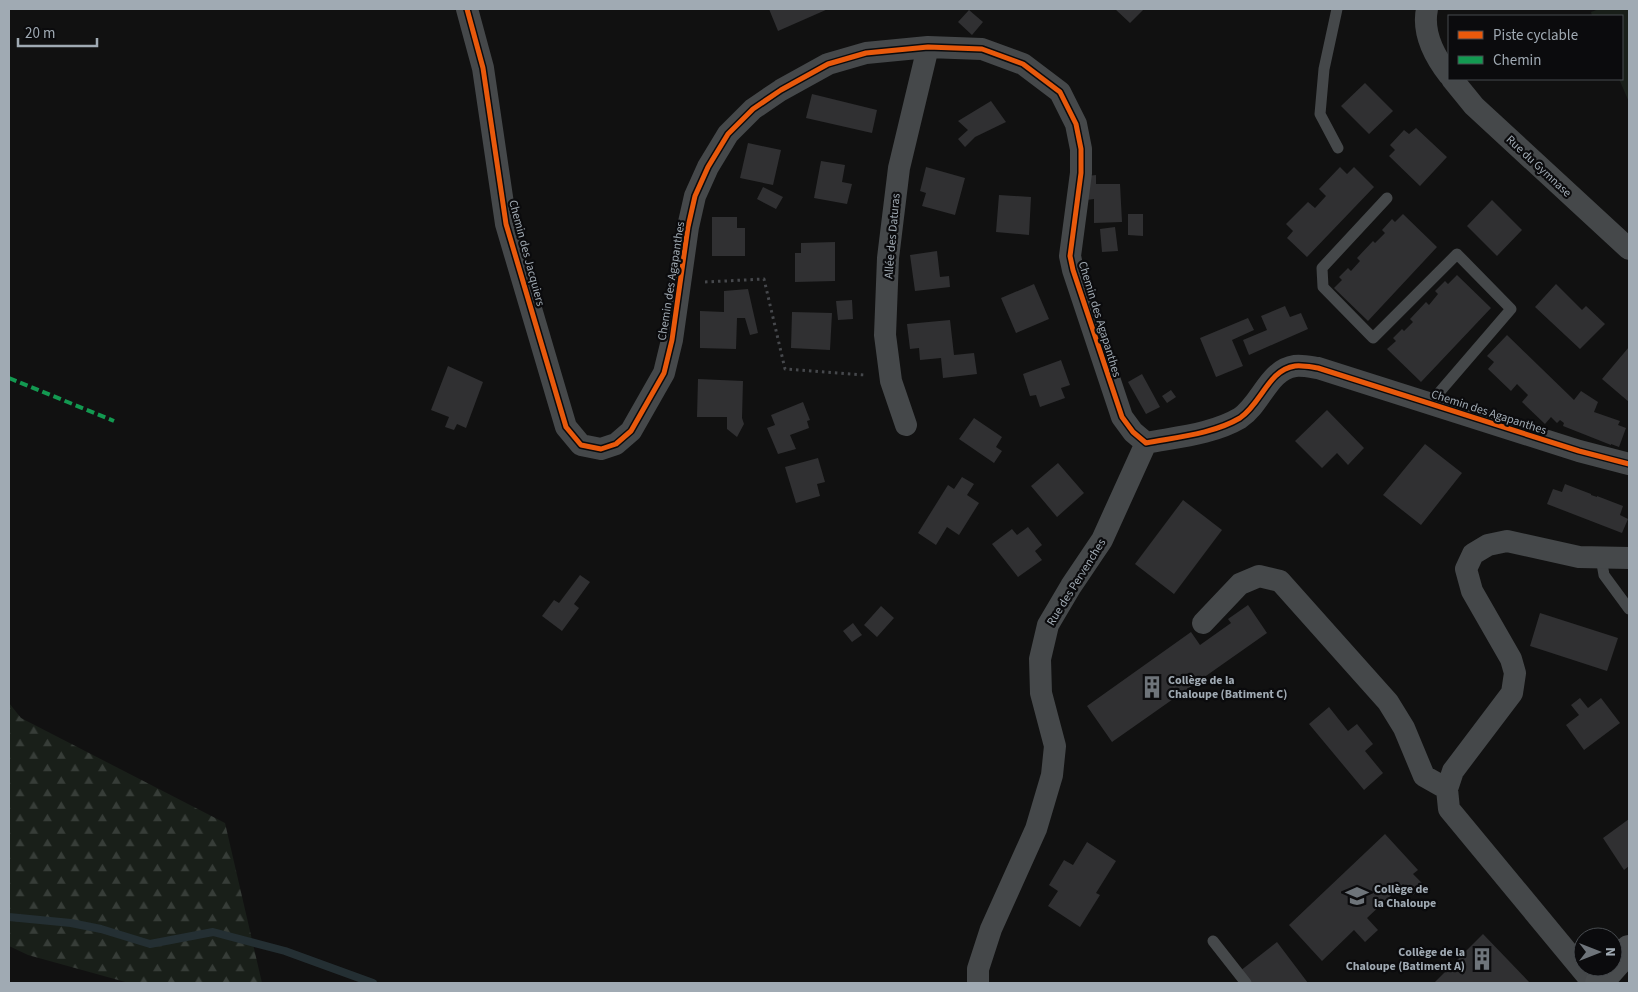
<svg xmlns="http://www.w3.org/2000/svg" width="1638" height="992" viewBox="0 0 1638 992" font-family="'Source Sans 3',sans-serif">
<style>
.grass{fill:#191f19}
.forest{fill:url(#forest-firs)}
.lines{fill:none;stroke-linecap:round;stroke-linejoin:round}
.stream{stroke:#242f33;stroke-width:8}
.building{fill:#303032}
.path{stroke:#46484c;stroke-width:3;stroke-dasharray:2.5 4;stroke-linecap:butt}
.lane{stroke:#45484a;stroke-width:11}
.street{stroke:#45484a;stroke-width:22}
.secondary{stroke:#494c4e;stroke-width:28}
.quiet{stroke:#139951;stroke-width:4;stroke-dasharray:8 4;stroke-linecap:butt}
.cycleway-casing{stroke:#0b0b0d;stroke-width:8}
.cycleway{stroke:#e8590c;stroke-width:5}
.labels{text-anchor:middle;stroke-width:4.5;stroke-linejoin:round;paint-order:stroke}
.street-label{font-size:12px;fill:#a0aab3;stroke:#0b0b0d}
.poi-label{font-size:12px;font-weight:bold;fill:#a0aab3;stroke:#0b0b0d;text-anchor:start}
</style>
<defs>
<pattern id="forest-firs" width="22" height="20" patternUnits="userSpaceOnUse" patternTransform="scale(1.25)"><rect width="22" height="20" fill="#191f19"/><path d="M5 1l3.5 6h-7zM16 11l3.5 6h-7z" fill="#373d38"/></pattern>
</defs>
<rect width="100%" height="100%" fill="#111"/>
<path class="grass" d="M1599,9H1629V102L1619,79H1622V16H1592L1591,12Z"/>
<path class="forest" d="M9,703L21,718L225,823L262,983H129L28,955L9,946Z"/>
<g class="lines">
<path class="stream" d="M9,917L71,923L101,929L150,944L213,932L285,951L373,983"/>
</g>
<path class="building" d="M769,9H828L778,31Z
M1115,9H1144L1130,23Z
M969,10L983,22L972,35L958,22Z
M1365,83L1393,111L1369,134L1341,106Z
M812,94L877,110L872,133L806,118Z
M991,101L1006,122L975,137L965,147L958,139L968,130L958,121Z
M1416,128L1447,157L1420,186L1389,156L1395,150L1390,145L1404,130L1409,134Z
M748,143L781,150L773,185L740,178Z
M821,161L845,165L842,182L852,184L847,204L814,198Z
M926,167L965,178L955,215L922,206L926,193L920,191Z
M1340,167L1347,174L1354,167L1374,187L1307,257L1287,238L1293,231L1286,224L1308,202L1315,208L1326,196L1319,189Z
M1096,175V184H1120L1122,222L1094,223V199L1087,200V176Z
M763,187L783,197L776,209L757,199Z
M999,195L1031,197L1029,235L996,232Z
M1492,200L1522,230L1497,256L1467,226Z
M1128,214H1143V236L1128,235Z
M1403,214L1437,247L1368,321L1334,288L1342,280L1339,277L1348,268L1351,271L1360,261L1357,258L1373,241L1375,243L1385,233L1382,230L1392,219L1395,222Z
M712,217H737V228H745V256H712Z
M1115,227L1118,251L1102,252L1100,229Z
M835,242V281L795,282V253H801V243Z
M937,251L940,277L949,276L950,287L915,291L910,255Z
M1457,275L1491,308L1421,382L1387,349L1396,341L1393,338L1402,329L1404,331L1413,322L1410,319L1426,302L1429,305L1438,294L1435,291L1445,281L1448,284Z
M1034,284L1049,319L1016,333L1001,298Z
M1556,284L1582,310L1586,306L1605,324L1580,349L1535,307Z
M748,289L758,333L750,335L745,318H737L736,349L700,348V311L724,312V291Z
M852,300L853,319L838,320L836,301Z
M1285,306L1290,317L1301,313L1308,329L1249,355L1243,340L1267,330L1261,316Z
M792,312L832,313L830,350L791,348Z
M1248,318L1254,330L1232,340L1243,366L1216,377L1200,338Z
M950,320L954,355L974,353L977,374L943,378L941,358L920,360L919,348L910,349L907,324Z
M1507,335L1574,400L1581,391L1598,402L1594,412L1620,421L1618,425L1626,428L1619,447L1611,444V445L1563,426L1564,423L1560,420L1557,423L1551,417L1545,424L1522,402L1528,395L1517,384L1511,391L1488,369L1494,362L1487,356Z
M1629,347V402L1602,379Z
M1061,360L1070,385L1061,388L1065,398L1040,407L1036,395L1030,396L1023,374Z
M448,366L483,382L466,428L457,424L454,430L445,427L449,417L431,410Z
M1142,374L1160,407L1146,414L1128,382Z
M698,379L743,381L742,418L744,424L737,437L727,429V417H697Z
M1171,390L1176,397L1167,403L1162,396Z
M803,402L810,420L807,421L809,428L790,435L796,449L778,454L767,428L775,425L771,415Z
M1327,410L1364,448L1348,465L1337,453L1322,468L1295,441Z
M974,418L1002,437L996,447L1002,451L994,463L959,439Z
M1425,444L1462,473L1421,525L1383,495Z
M818,458L825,482L817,484L820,496L796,503L785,467Z
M1058,463L1084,493L1057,517L1031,486Z
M962,477L974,484L967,495L979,503L959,535L947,527L936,545L918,533L948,485L954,489Z
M1565,484L1591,494V495L1597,497V496L1623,506L1620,515L1628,519L1622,533L1547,504L1553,489L1562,492Z
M1183,500L1222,530L1174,594L1135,564Z
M1028,527L1042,545L1035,551L1042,560L1018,577L992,544L1012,529L1017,535Z
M580,575L590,582L574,604L579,608L562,631L542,616L554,600L559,603Z
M1248,605L1267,633L1112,742L1087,706L1191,632L1200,645L1231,623L1228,619Z
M881,606L894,618L877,637L864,625Z
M1540,613L1618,638L1607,671L1530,646Z
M853,623L862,635L852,642L843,631Z
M1580,698L1588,708L1601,698L1620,723L1584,750L1566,725L1579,715L1571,705Z
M1329,707L1348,731L1357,724L1373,744L1365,751L1383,773L1364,790L1309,724Z
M1629,819V866L1624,870L1603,838Z
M1385,834L1418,870L1413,874L1424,885L1413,895L1403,884L1367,918L1378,930L1365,942L1354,930L1322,961L1289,925Z
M1087,842L1116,861L1096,893L1100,895L1080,927L1048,906L1058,891L1049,885L1064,860L1073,865Z
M1483,934L1530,983H1434Z
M1277,942L1308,983H1249L1240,971Z"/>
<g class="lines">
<path class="path" d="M705,282L764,279L785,369L865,375"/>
<path class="lane" d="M1337,9L1324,69L1320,114L1338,148
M1387,198L1322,268L1323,287L1373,338L1457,254L1511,309L1437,395L1433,405
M1601,558L1604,575L1629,609
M1213,941L1246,983"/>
<path class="street" d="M467,9L483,68L506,224L566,427L581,445L601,449L616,444L631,431L664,373L672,340L688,227L695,196L708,167L728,134L753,109L781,90L828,64L866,53L928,47L982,49L1023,64L1060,92L1076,124L1081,149V173L1070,256L1073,270L1122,417L1133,432L1146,443C1177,437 1213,434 1240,418C1262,403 1268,370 1295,366C1302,365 1311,367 1318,368L1579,451L1629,464
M1427,9C1422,33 1435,57 1449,75
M1452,79L1474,106L1629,249
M906,425L891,381L885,335L888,258L899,168L928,47
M1203,623L1240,584L1259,576L1280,581L1388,702L1404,728L1424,776L1447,789
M978,983V969L991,929L1036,829L1052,775L1055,746L1041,693L1040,659L1048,625L1071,586L1102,540L1146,443
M1593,983L1449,809L1447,789L1453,771L1512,693L1515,673L1511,659L1472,591L1466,569L1473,554L1488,545L1507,541L1579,557L1629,558"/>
<path class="secondary" d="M1599,983L1629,949"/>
<path class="quiet" d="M9,378L114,421"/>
<defs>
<path id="cycleway" d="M467,9L483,68L506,224L566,427L581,445L601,449L616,444L631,431L664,373L672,340L688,227L695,196L708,167L728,134L753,109L781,90L828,64L866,53L928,47L982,49L1023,64L1060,92L1076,124L1081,149V173L1070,256L1073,270L1122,417L1133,432L1146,443C1177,437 1213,434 1240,418C1262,403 1268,370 1295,366C1302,365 1311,367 1318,368L1579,451L1629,464"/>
</defs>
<use href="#cycleway" class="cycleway-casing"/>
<use href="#cycleway" class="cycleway"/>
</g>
<defs>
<symbol id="building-bare" viewBox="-9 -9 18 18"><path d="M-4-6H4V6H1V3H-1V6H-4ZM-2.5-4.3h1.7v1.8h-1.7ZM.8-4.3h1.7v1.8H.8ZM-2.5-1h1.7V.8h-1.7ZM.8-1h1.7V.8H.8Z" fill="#6e747a" stroke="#0b0b0d" stroke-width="2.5" paint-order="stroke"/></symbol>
<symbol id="school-bare" viewBox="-9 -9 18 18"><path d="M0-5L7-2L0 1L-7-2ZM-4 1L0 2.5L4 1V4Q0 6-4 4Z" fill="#6e747a" stroke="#0b0b0d" stroke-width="2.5" paint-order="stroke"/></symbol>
</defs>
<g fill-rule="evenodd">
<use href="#building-bare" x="1136" y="671" width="32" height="32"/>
<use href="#school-bare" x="1341" y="880" width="32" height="32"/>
<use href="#building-bare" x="1466" y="943" width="32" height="32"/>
</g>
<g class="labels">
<g class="street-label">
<text transform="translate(1539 166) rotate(43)" y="4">Rue du Gymnase</text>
<text transform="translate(892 236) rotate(-85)" y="4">Allée des Daturas</text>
<text transform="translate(527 253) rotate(75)" y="4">Chemin des Jacquiers</text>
<text transform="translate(671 281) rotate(-81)" y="4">Chemin des Agapanthes</text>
<text transform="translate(1100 319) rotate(73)" y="4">Chemin des Agapanthes</text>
<text transform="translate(1489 412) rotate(18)" y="4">Chemin des Agapanthes</text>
<text transform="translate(1076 582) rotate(-58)" y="4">Rue des Pervenches</text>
</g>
<g class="poi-label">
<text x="1168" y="684">Collège de la<tspan x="1168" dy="14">Chaloupe (Batiment C)</tspan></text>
<text x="1374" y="893">Collège de<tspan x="1374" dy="14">la Chaloupe</tspan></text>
<text x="1465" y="956" text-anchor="end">Collège de la<tspan x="1465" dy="14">Chaloupe (Batiment A)</tspan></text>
</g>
</g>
<rect width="1638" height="992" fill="none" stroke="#a0aab3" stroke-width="20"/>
<rect x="1448" y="15" width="175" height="65" fill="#0b0b0d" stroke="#474b4f"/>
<rect x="1458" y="31" width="25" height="8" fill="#e8590c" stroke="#474b4f"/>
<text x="1493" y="40" font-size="15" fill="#a0aab3">Piste cyclable</text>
<rect x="1458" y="56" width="25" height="8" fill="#139951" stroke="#474b4f"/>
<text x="1493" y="65" font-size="15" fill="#a0aab3">Chemin</text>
<g transform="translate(1598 952) rotate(90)"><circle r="24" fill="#0b0b0d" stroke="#474b4f"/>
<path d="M0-4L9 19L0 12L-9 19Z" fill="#6e747a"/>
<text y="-8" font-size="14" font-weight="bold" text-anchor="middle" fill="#a0aab3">N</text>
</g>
<path d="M18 38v8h79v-8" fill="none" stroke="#a0aab3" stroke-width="2.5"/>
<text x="25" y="38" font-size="15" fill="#a0aab3" stroke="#0b0b0d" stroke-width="4" paint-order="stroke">20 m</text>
</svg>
